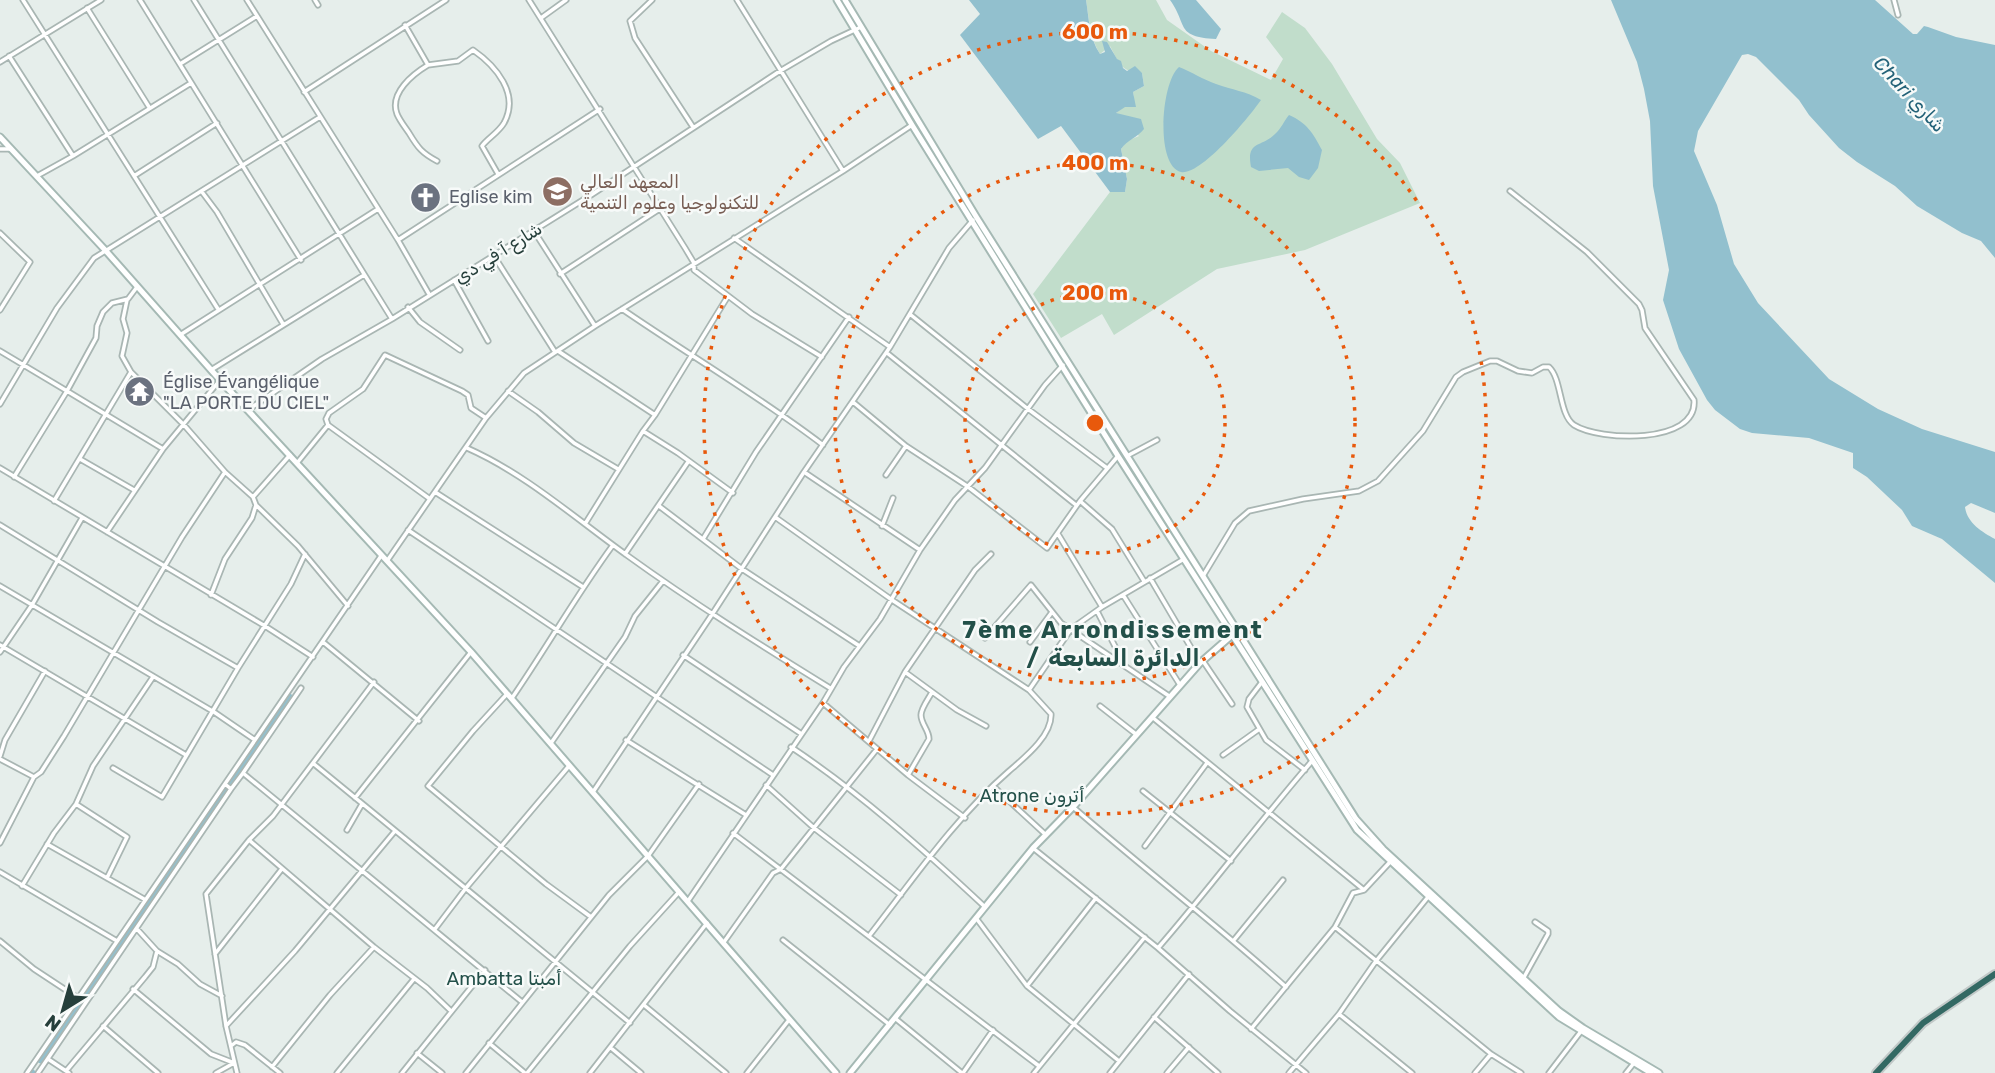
<svg xmlns="http://www.w3.org/2000/svg" width="1995" height="1073" viewBox="0 0 1995 1073" font-family="Rubik,Cairo,sans-serif">
<style>
.green{fill:#c1ddcb}
.water{fill:#92c0ce}
.lines{fill:none;stroke-linecap:round;stroke-linejoin:round}
.canal{stroke:#92c0ce;stroke-width:4.5}
.street-casing{stroke:#a9b6b3;stroke-width:7}
.secondary-casing{stroke:#a5b9b4;stroke-width:9}
.highway-casing{stroke:#c2c9c8;stroke-width:10}
.street{stroke:#fff;stroke-width:3.5}
.secondary{stroke:#fff;stroke-width:5}
.highway{stroke:#336963;stroke-width:6}
.ring{fill:none;stroke:#e8590c;stroke-width:3.5;stroke-dasharray:3.5 7}
.labels{text-anchor:middle;stroke-width:5;stroke-linejoin:round;paint-order:stroke}
.education-label{font-size:18px;fill:#785e54;stroke:#f7faf9;text-anchor:start}
.worship-label{font-size:18px;fill:#5b616d;stroke:#f7faf9;text-anchor:start}
.street-label{font-size:18px;fill:#263f3b;stroke:#f7faf9}
.water-label{font-size:19px;font-style:italic;fill:#236278;stroke:#f7faf9}
.neighbourhood-label{font-size:19px;fill:#235049;stroke:#f7faf9}
.district-label{font-size:24px;font-weight:bold;letter-spacing:2px;fill:#235049;stroke:#f7faf9}
.centre{fill:#e8590c;stroke:#f7faf9;stroke-width:3.5}
.ring-label{font-size:21px;text-anchor:middle;font-weight:bold;fill:#e8590c;stroke:#f7faf9;stroke-width:5;stroke-linejoin:round;paint-order:stroke}
</style>
<rect width="100%" height="100%" fill="#e6eeeb"/>
<path class="green" d="M1086,0H1156L1167,20L1211,51L1271,80L1283,59L1266,37L1282,12L1305,28L1332,64L1377,139L1400,163L1420,203L1305,250L1217,269L1114,335L1102,314L1061,338L1033,294L1110,192H1125L1127,179L1121,149L1127,141L1139,136L1115,114L1134,98L1133,92L1144,86L1142,73C1120,71 1120,65 1110,46L1100,54C1090,38 1089,19 1086,0Z"/>
<path class="water" d="M969,0H1086C1089,18 1089,38 1100,54L1105,52L1102,41L1107,42L1117,59L1121,61L1123,68L1127,71L1135,66L1142,73L1144,86L1133,92L1136,107H1125L1116,113L1141,119L1144,129C1137,138 1128,139 1121,149L1127,179L1125,192H1110L1061,126L1038,139L960,35L980,14Z
M1170,0H1196L1221,29L1216,39C1175,37 1188,25 1170,0Z
M1611,0H1875L1913,34H1917L1924,26L1928,27L1956,37L1995,45V258L1981,241L1962,233L1917,206L1895,186L1857,162L1839,148L1809,115L1799,100L1756,57L1748,54L1742,55L1698,131L1694,151L1717,205L1734,264L1758,303L1829,379L1878,409L1922,429L1995,452V513L1971,503L1965,507C1967,523 1982,532 1995,539V583L1942,539L1912,526L1902,510L1867,477L1853,468V453L1809,438L1752,433L1740,429L1715,410L1707,400L1679,349L1663,300L1669,270L1653,186L1650,121L1644,89L1637,62Z
M1179,67C1192,72 1204,80 1216,84C1232,90 1246,91 1261,100C1250,116 1201,176 1181,172C1155,166 1161,82 1179,67Z
M1289,115C1307,123 1313,133 1322,150L1318,168L1309,180L1299,177L1288,168L1259,171L1251,167C1246,140 1261,148 1275,134C1281,129 1284,121 1289,115Z"/>
<g class="lines">
<path class="canal" d="M230,784L290,696
M200,827L227,789
M40,1061L198,830
M32,1073L33,1072"/>
<defs>
<path id="street" d="M23,0L218,309
M140,0L301,260
M194,0L392,319
M247,0L398,240L429,294
M315,0L318,5
M529,0L685,248L694,263V270L752,314L822,357
M652,0L630,21L635,38L693,127
M737,0L843,171
M1894,0L1898,15
M87,8L149,107
M541,18L566,0
M405,25L428,65L458,61L473,50C496,66 520,94 504,123C498,133 488,138 482,146L498,174
M9,56L73,156
M0,62L101,0
M180,64L257,16
M428,65C413,74 389,93 397,114C400,121 405,127 409,133C418,148 422,153 437,161
M304,92L446,0
M0,149H11
M37,176L73,156L191,83
M134,176L217,123
M202,192L217,212L283,324
M534,231L595,326
M0,233L30,262L0,310
M734,238L890,347
M398,240L600,109
M494,256L555,352
M560,274L661,208
M454,280L488,341
M137,287L128,299L112,303L103,312L97,326L96,338L67,391L163,449
M408,307L420,322L460,350
M622,309C689,355 759,396 823,445
M911,315L1028,409L1107,468
M180,335L378,209
M0,351L67,391L14,477
M558,351L655,415
M887,353L1076,505
M211,370L364,275
M131,372L184,425L225,472L253,497L256,505L298,546L348,606
M508,391L538,412L574,443L618,469
M853,402L906,446L967,486L1047,548L1080,501L1118,456
M0,404L57,308L94,258L320,117
M248,410L322,359L392,319L591,195L780,71L831,41L861,27
M643,431L678,453L733,493
M467,448C526,474 576,519 628,556C693,603 762,646 830,688
M1127,456L1157,440
M80,459L134,490
M297,463L328,425
M0,468L265,626L313,657
M804,472L920,550
M886,475L906,446
M435,492L583,587
M253,497L290,455
M430,499L328,425L326,419L329,413L363,389L385,355L462,391L468,395L471,408L486,418
M54,501L131,372L122,356L127,333L123,319L127,300
M1080,501L1112,529L1144,581
M659,506L742,569L858,645
M775,517L892,600L1029,690L1051,714C1052,736 1024,758 1008,772C955,818 912,881 869,936
M585,524L643,431L655,415L728,296
M0,525L158,622L238,668
M882,526L893,498
M408,530L773,775
M107,532L163,449L220,380
M1058,534L1102,607
M703,539L756,452L849,317
M625,554L688,462
M387,561L486,418L524,373L595,326L843,171L912,125
M1203,576L1235,523L1249,511L1303,499L1359,491L1378,481L1423,431L1456,377L1463,372L1490,361H1497L1518,371L1532,373L1543,367H1549C1562,379 1559,415 1574,425C1599,441 1698,445 1694,400L1645,328L1642,310L1639,304L1587,252L1510,191
M1150,578L1200,663
M0,586L214,712L255,740
M211,595L225,559L252,518L256,505
M1123,595L1180,685
M1097,611L1124,664
M985,638L1031,585L1061,623L1169,696
M323,642L419,721
M1030,642L1052,612
M0,645L186,755
M0,652L32,605L82,518
M683,655L800,733
M1203,661L1232,704
M905,672L957,710L986,726
M1262,682L1249,699L1247,707L1266,740L1305,770
M1029,690L1071,629L1102,607L1184,559
M507,694L473,731L428,786L546,884L591,917
M512,698C547,647 577,594 613,545
M823,703L908,775L965,818
M1100,706L1137,735
M1152,717L1364,890
M626,740L746,815
M869,741L905,672L975,570L991,554
M551,743L625,637L635,616L663,581
M791,747C860,793 924,850 985,907
M1223,755L1258,730
M0,756L5,740L45,671
M0,759L34,777
M314,764L630,1023
M113,768L162,797L238,668L291,584L305,554
M243,773L301,688
M908,775L929,739C929,730 921,724 921,715C921,708 929,698 932,692
M766,785L814,828L901,895
M993,786L1046,835
M231,789L243,773L522,1002
M1143,791L1231,861
M593,792L713,613L804,472L890,347L949,248L973,220
M355,798L471,652
M76,804L127,837L107,878
M1073,807C1143,868 1217,925 1286,987
M347,830L362,804
M733,833L1039,1066
M249,840L374,947L427,988L451,1011
M0,843L34,777L41,772L64,736L182,537L225,472
M47,844L144,899
M1145,846L1207,763
M1033,848L1158,948L1230,1011L1306,1073
M0,872L117,941
M22,886L54,833L76,804L93,766L153,677
M688,901L823,703L844,667L880,619L920,550L955,500L985,468L1045,385L1063,365
M976,918L1027,986L1119,1061
M1335,927L1491,1054L1521,1073
M137,929L157,951L178,964L200,984L222,996
M435,929L466,888L569,766
M783,940L890,1025
M1234,940L1283,880
M0,941L34,969L78,998
M724,942L773,873L781,869L877,749
M1158,948C1211,887 1259,822 1312,761
M215,954L281,870
M1523,979L1548,934V931L1535,922
M1027,986L1096,898
M133,989L211,1054L234,1063
M644,1005L726,1073
M1339,1014L1412,1073
M1154,1017L1218,1073
M896,1019L962,1073
M103,1026L158,1073
M226,1026L295,951L395,831
M1251,1029L1335,927L1353,893L1364,890L1390,862
M489,1043L525,1073
M231,1046L236,1042L245,1045L280,1073
M611,1048L641,1073
M417,1053L442,1073
M48,1059L69,1073
M272,1067L330,995L374,947
M66,1071L145,977L153,967L157,951
M27,1073L381,556
M38,1073L231,789L225,784
M216,1073L234,1063
M237,1073L226,1026L206,894L249,840L273,816L374,682
M337,1073L414,979
M402,1073L485,970
M466,1073L609,895L648,856L699,784
M527,1073L630,946L679,892
M590,1073L707,923
M747,1073L789,1020
M963,1073L993,1030
M1034,1073L1145,937
M1110,1073L1189,974
M1167,1073L1189,1047
M1289,1073L1339,1014L1376,961L1428,897
M1475,1073L1491,1054
M1549,1073L1582,1030
M1626,1073L1634,1063"/>
<path id="secondary" d="M837,0L912,125L1118,456L1357,830L1559,1017L1651,1073
M845,0L977,218L1356,819L1383,849L1559,1011L1583,1028L1659,1073
M0,137L106,251L220,380L471,652L836,1073
M850,1073L1033,848L1073,807L1200,663L1232,635"/>
<path id="highway" d="M1876,1073L1923,1023L1995,974"/>
</defs>
<use href="#street" class="street-casing"/>
<use href="#secondary" class="secondary-casing"/>
<use href="#highway" class="highway-casing"/>
<use href="#street" class="street"/>
<use href="#secondary" class="secondary"/>
<use href="#highway" class="highway"/>
</g>
<g class="ring">
<circle cx="1095" cy="423" r="130"/>
<circle cx="1095" cy="423" r="260"/>
<circle cx="1095" cy="423" r="391"/>
</g>
<defs>
<symbol id="university-disc" viewBox="-11 -11 22 22"><circle r="9.5" fill="#8d6e63" stroke="#f7faf9"/><path d="M0-5L7-2L0 1L-7-2ZM-4 1L0 2.5L4 1V4Q0 6-4 4Z" fill="#fff"/></symbol>
<symbol id="church-disc" viewBox="-11 -11 22 22"><circle r="9.5" fill="#6b7280" stroke="#f7faf9"/><path d="M-1.2-6h2.4v3.5h3.3v2.4h-3.3V6h-2.4V-.1h-3.3v-2.4h3.3Z" fill="#fff"/></symbol>
<symbol id="temple-disc" viewBox="-11 -11 22 22"><circle r="9.5" fill="#6b7280" stroke="#f7faf9"/><path d="M0-6L5-2H3V0L6.5 2.5H4V6H1.5V3h-3V6H-4V2.5H-6.5L-3 0V-2H-5Z" fill="#fff"/></symbol>
</defs>
<g fill-rule="evenodd">
<use href="#university-disc" x="540" y="174" width="35" height="35"/>
<use href="#church-disc" x="408" y="180" width="35" height="35"/>
<use href="#temple-disc" x="122" y="374" width="35" height="35"/>
</g>
<g class="labels">
<g class="education-label">
<text x="580" y="188">المعهد العالي<tspan x="580" dy="21">للتكنولوجيا وعلوم التنمية</tspan></text>
</g>
<g class="worship-label">
<text x="449" y="203">Eglise kim</text>
<text x="163" y="388">Église Évangélique<tspan x="163" dy="21">"LA PORTE DU CIEL"</tspan></text>
</g>
<g class="street-label">
<text transform="translate(498 253) rotate(-32)" y="6">شارع آ في دي</text>
</g>
<g class="water-label">
<text transform="translate(1910 94) rotate(47)" y="7">Chari شاري</text>
</g>
<g class="neighbourhood-label">
<text x="1032" y="802">Atrone أترون</text>
<text x="504" y="985">Ambatta أمبتا</text>
</g>
<g class="district-label">
<text x="1113" y="638">7ème Arrondissement<tspan x="1113" dy="28">/ الدائرة السابعة</tspan></text>
</g>
</g>
<circle cx="1095" cy="423" r="10" class="centre"/>
<g class="ring-label">
<text x="1095" y="39">600 m</text>
<text x="1095" y="170">400 m</text>
<text x="1095" y="300">200 m</text>
</g>
<g transform="translate(63 1010) rotate(217)" stroke="#f7faf9" stroke-width="5" paint-order="stroke">
<path d="M0-5L12 26L0 18L-12 26Z" fill="#263f3b"/>
<text y="-10" font-size="19" font-weight="bold" text-anchor="middle" fill="#263f3b">N</text>
</g>
</svg>
